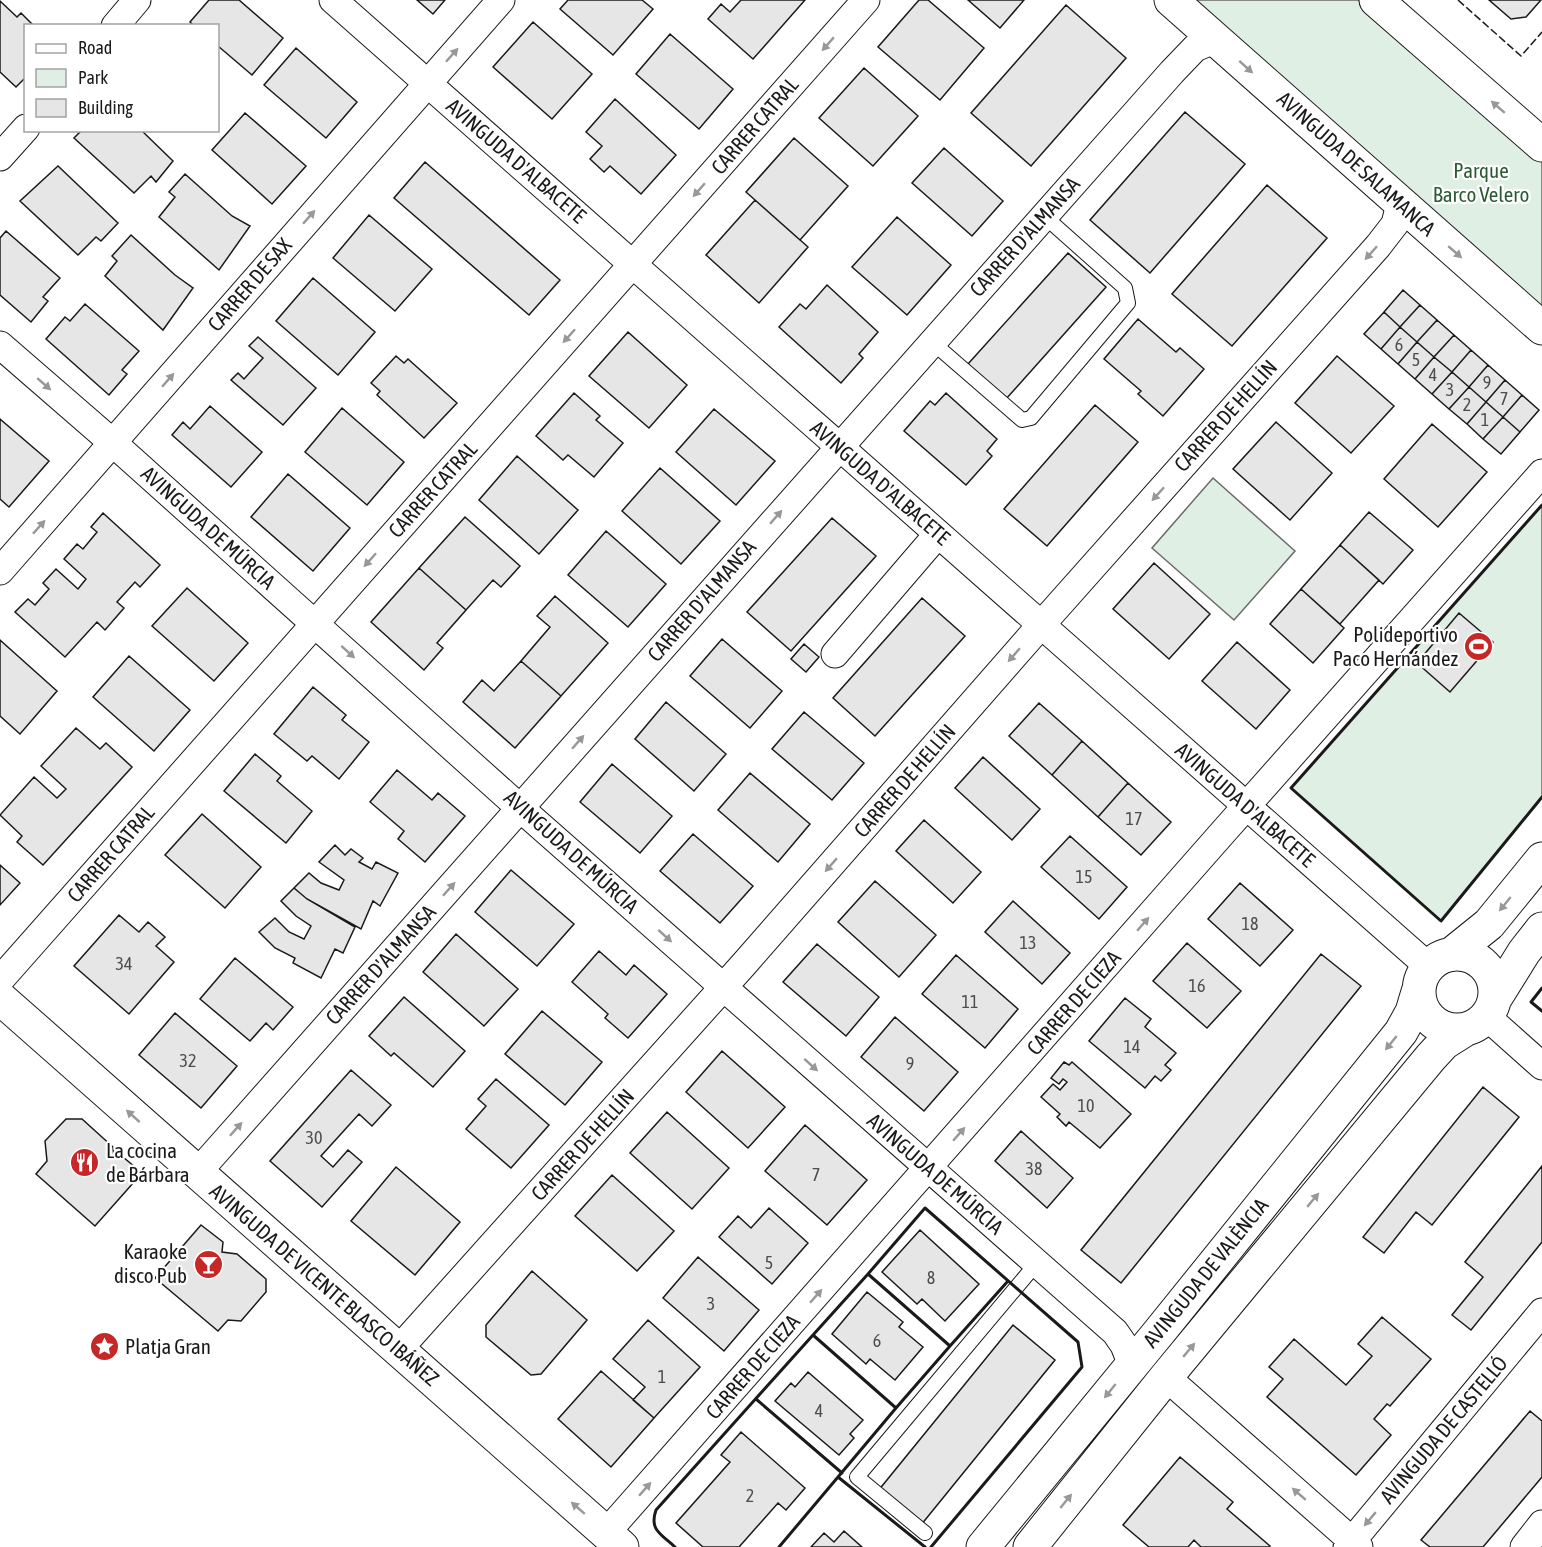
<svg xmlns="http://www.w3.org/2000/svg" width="1542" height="1547" viewBox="0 0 1542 1547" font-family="'Asap Condensed',sans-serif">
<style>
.green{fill:#e0efe3;stroke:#6a6a6a;stroke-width:1.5}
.building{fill:#e6e6e6;stroke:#1a1a1a;stroke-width:1.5}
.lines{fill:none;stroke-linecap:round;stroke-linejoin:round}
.lane-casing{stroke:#1a1a1a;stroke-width:16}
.street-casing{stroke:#1a1a1a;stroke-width:29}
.secondary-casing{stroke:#1a1a1a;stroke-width:35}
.lane{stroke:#fff;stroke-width:14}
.street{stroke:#fff;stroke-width:27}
.secondary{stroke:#fff;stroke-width:33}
.fence{stroke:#1a1a1a;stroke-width:1.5;stroke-dasharray:8 3;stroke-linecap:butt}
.wall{stroke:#1a1a1a;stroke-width:3}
.oneway{fill:#989898}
.labels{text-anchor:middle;stroke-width:4.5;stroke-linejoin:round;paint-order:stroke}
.number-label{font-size:18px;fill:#4d4d4d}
.street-label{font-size:21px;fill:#1a1a1a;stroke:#fff}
.park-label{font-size:21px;fill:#2b5a34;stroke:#fff}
.poi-label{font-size:21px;fill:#1a1a1a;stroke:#fff;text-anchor:end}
</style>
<rect width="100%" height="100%" fill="#fff"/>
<path class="green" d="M1189,0H1358L1542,162V312Z
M1213,478L1295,551L1234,620L1152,548Z
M1542,505V797L1441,921L1291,788Z"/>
<path class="building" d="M209,0H239L283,38L252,75L218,46V26H194L190,22Z
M417,0H445L433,14Z
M568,0H642L653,9L613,55L560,9Z
M741,0H805L753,59L708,19L721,4L730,12Z
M919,0H928L984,48L940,100L878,47Z
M968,0H1024L1000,28Z
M1489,0H1541L1526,17L1511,19Z
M0,1L17,17L21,13L34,26H26V77L16,87L0,72Z
M1066,5L1126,58L1031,166L971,113Z
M533,22L592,74L552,119L493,67Z
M670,34L733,89L699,129L636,74Z
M296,48L357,102L326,138L264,85Z
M864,68L918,116L873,166L819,118Z
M615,99L676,155L641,194L610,166L604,172L590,159L602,146L586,132Z
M1185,112L1245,164L1150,273L1090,220Z
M245,113L306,166L272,204L212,150Z
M82,130H141L173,161L156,182L151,176L134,193L74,138Z
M794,138L848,186L800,240L746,192Z
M944,148L1003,201L972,236L912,183Z
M425,162L560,280L529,315L394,198Z
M58,166L118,223L101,241L96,237L78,255L20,201Z
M185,174L232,216L250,226L219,270L159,217L175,197L169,192Z
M1267,185L1327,238L1232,346L1172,294Z
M755,200L808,247L759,303L706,255Z
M369,215L432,269L395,311L333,258Z
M897,217L951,265L907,315L852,267Z
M6,231L60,278L43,297L48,301L31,322L0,295V238Z
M131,235L175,275L193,288L163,330L105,276L117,261L112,256Z
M1068,253L1106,287L1006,399L968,364Z
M313,278L375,332L338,375L276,321Z
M827,285L878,332L859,354L863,358L841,383L779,327L800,304L806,309Z
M1403,290L1420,305L1400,327L1384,312Z
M85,304L139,351L122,370L127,374L109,395L46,339L65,317L70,321Z
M1420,305L1437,320L1417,342L1400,327Z
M1384,312L1400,327L1381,349L1364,334Z
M1138,319L1176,352L1180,348L1204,369L1163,416L1138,394L1141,391L1104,359Z
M1437,320L1454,335L1434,357L1417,342Z
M1400,327L1417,342L1398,364L1381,349Z
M628,332L687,385L649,428L589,376Z
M1454,335L1471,350L1452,372L1434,357Z
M258,337L316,388L283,425L231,380L238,373L244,379L263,358L249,346Z
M1417,342L1434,357L1415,379L1398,364Z
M1471,350L1488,365L1469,387L1452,372Z
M396,356L404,363L408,359L457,403L424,438L377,395L380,391L371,383Z
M1337,356L1394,406L1351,453L1295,403Z
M1434,357L1452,372L1432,394L1415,379Z
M1488,365L1505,380L1486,402L1469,387Z
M1452,372L1469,387L1449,409L1432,394Z
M1505,380L1522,395L1503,417L1486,402Z
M1469,387L1486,402L1467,424L1449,409Z
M574,393L600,416L596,420L623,443L594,477L568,455L563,460L536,436Z
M946,393L997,439L987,451L992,456L966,485L904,431L930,401L935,405Z
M1522,395L1539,410L1520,432L1503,417Z
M1486,402L1503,417L1483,439L1467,424Z
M1095,405L1138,442L1047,546L1004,509Z
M210,406L262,452L231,487L172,435L183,422L190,429Z
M342,408L404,462L367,505L305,452Z
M714,409L775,461L736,505L676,452Z
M1503,417L1520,432L1501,454L1483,439Z
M0,419L49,461L9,507L0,499Z
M1276,422L1332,473L1290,520L1233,469Z
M1432,424L1487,472L1438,527L1384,479Z
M517,456L578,510L539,554L479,500Z
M660,468L720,521L681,564L622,511Z
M288,474L350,528L313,571L251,517Z
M1369,512L1413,550L1383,584L1340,545Z
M103,513L160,565L140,587L135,582L117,602L124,608L105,630L97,622L65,657L15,612L28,599L35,605L49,589L43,583L56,569L78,589L86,579L64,559L77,544L83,549L97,532L91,527Z
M465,517L520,566L501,587L493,580L466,610L419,568Z
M832,518L876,556L791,651L747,612Z
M606,531L666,584L628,627L568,575Z
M1340,545L1379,580L1340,624L1301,589Z
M1154,563L1210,614L1169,659L1113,609Z
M419,568L466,610L437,643L443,648L424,670L371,622Z
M187,588L248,643L214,681L152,626Z
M1301,589L1344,628L1313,663L1270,624Z
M555,596L608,643L561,696L521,661L550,627L537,616Z
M922,598L965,636L875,736L833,698Z
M1459,613L1493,642L1450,692L1417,663Z
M722,639L782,691L750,728L690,676Z
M0,640L57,691L20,734L0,716Z
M1237,642L1290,690L1256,729L1202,681Z
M804,644L819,657L806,672L791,659Z
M129,656L190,710L154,751L93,697Z
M521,661L561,696L515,748L463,702L482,680L494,691Z
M313,687L346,715L342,720L369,742L339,779L312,756L307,761L274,734Z
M666,702L726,754L694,791L635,739Z
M1039,703L1082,741L1052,775L1009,736Z
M804,712L864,763L832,800L772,749Z
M76,728L100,749L106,743L132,767L43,865L17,842L22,836L0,815L34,777L57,798L66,789L41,766Z
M1082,741L1128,783L1098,817L1052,775Z
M255,754L281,776L277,781L312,811L286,843L224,791Z
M983,757L1040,809L1012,840L955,788Z
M612,764L672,816L640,853L580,802Z
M397,770L432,800L438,793L465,816L425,862L398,839L404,831L370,802Z
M750,773L810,824L778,862L718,810Z
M1128,783L1171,822L1141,855L1098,817Z
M202,814L261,867L225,908L165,855Z
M924,820L981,872L953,903L896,851Z
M693,834L753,886L720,923L660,871Z
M1070,836L1127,887L1099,919L1041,867Z
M335,845L345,855L351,849L363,858L359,862L372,869L376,862L398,873L380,906L373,901L361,929L307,899L294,888L309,873L321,883L339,890L344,880L319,862Z
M0,865L20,883L0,905Z
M511,870L574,924L537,966L475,912Z
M875,881L936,935L899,977L838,922Z
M1240,883L1293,930L1260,966L1208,919Z
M294,888L307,899L355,927L343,953L335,949L321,978L293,963L295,958L275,948L259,932L275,918L289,932L304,939L311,926L296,916L281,901Z
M1013,901L1070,953L1042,984L985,932Z
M119,915L139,932L148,922L165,937L156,946L174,962L129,1014L74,966Z
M456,934L518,989L484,1026L423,972Z
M1187,943L1241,991L1207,1028L1153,981Z
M817,944L879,997L846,1036L783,982Z
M599,951L626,975L634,965L667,994L628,1038L605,1018L608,1014L572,982Z
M1321,954L1361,986L1121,1283L1081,1250Z
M956,955L1018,1009L985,1048L922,994Z
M235,958L293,1007L273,1030L266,1023L250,1041L200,999Z
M404,997L465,1051L433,1087L394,1053L391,1056L369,1036Z
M1125,998L1151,1019L1145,1027L1176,1053L1165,1065L1171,1070L1161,1081L1155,1076L1145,1088L1089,1041Z
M542,1011L602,1062L565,1105L505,1054Z
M175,1013L237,1066L201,1108L139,1055Z
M895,1017L958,1072L924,1111L861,1057Z
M722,1051L785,1107L748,1148L686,1092Z
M1064,1062L1069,1065L1072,1062L1131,1114L1100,1148L1069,1122L1066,1126L1057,1117L1060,1114L1041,1097L1053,1084L1060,1090L1067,1082L1063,1079L1059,1084L1051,1078Z
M351,1070L391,1105L372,1126L359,1114L321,1156L333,1167L348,1150L362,1162L322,1207L270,1161Z
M496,1079L549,1125L511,1168L466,1129L486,1106L478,1099Z
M1483,1087L1519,1117L1432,1225L1416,1212L1384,1253L1363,1237Z
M667,1112L729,1168L692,1209L630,1153Z
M66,1119H82L113,1147L114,1157H123L142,1173L95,1226L36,1174L47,1161L45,1141Z
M805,1125L867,1180L827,1225L765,1171Z
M1021,1131L1073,1178L1047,1208L995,1161Z
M1542,1166V1242L1471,1330L1452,1315L1483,1277L1465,1262Z
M396,1167L460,1222L415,1275L351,1221Z
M612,1175L674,1231L637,1271L575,1216Z
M769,1208L808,1243L772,1284L719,1237L738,1216L751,1228Z
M201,1225L223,1242L222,1252L237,1254L266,1279V1292L241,1321L228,1320L218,1331L155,1278Z
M920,1230L979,1284L945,1321L922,1299L917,1304L882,1272Z
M698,1257L759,1310L724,1351L663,1298Z
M532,1271L587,1320L541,1374L531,1375L486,1337V1325Z
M867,1292L903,1322L899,1327L923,1347L895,1380L870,1359L866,1364L832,1334Z
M1382,1317L1431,1359L1390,1406L1387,1404L1374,1419L1391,1435L1356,1475L1267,1397L1283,1379L1269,1367L1294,1339L1346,1385L1372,1356L1358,1344Z
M648,1320L700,1367L654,1418L633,1400L645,1387L613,1359Z
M1013,1325L1055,1360L921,1525L878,1491Z
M601,1371L654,1418L611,1467L558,1419Z
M808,1372L863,1420L850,1434L854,1438L839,1455L775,1401L791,1383L795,1387Z
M1530,1411L1542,1421V1477L1483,1547H1430L1421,1540Z
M741,1432L805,1488L786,1510L778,1503L739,1547H703L676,1523L730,1462L721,1455Z
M1180,1457L1233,1502L1227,1509L1270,1546L1269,1547H1201L1194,1540L1188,1547H1149L1123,1525Z
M844,1531L862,1547H811L824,1533L834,1542Z"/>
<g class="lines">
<defs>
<path id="lane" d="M932,342L1022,420L1031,418L1128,303L1125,288L1044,216
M925,1533L857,1477L1036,1264"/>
<path id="street" d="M333,0L1428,966
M115,26L137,0
M0,157L26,128
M0,345L113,443L520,808L1115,1332L1124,1345L1132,1365
M0,571L501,0
M835,654L938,534
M0,980L866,0
M1487,1017L1542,1066
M197,1173L1172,72L1195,48L1216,39
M398,1350L745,963L1041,625L1378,246L1395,224L1400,204
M1166,1377L1359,1547
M606,1533L1225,830L1542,473
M1347,1547L1542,1312
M1524,1547L1542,1524"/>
<path id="secondary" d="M1171,0L1542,328
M1376,0L1542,145
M1453,953L1489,924L1542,859
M1419 992a38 38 0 1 1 76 0a38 38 0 1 1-76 0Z
M1496,997L1524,952L1542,929
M0,998L622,1547
M983,1547L1160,1331L1401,1032L1412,1012L1418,992
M1030,1547L1166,1377L1431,1057L1444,1043L1463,1031"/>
</defs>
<use href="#lane" class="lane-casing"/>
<use href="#street" class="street-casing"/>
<use href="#secondary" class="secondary-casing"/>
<use href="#lane" class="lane"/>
<use href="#street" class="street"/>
<use href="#secondary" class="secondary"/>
<path class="fence" d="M1458,0L1521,56L1542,32"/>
<path class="wall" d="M1542,505L1291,788L1441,921L1542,797
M1542,988L1531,1002L1542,1011
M813,1335L868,1274
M756,1399L842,1473
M896,1408L950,1346
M675,1547C661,1534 649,1530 656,1510L813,1335L896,1408L838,1477
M779,1547L838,1477L925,1547
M931,1547L1082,1367L1078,1342L925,1208L868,1274L950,1346L1008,1281"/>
</g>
<defs><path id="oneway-solid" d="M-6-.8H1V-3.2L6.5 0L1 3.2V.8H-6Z" transform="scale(1.5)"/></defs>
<g class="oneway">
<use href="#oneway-solid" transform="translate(828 44) rotate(131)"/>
<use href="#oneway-solid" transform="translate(452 55) rotate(-48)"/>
<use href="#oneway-solid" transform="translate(1246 67) rotate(42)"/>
<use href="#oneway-solid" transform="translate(1498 107) rotate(-139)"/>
<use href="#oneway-solid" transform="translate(699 190) rotate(131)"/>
<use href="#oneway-solid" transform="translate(309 217) rotate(-49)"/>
<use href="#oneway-solid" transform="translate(1455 252) rotate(41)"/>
<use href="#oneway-solid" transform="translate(1371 253) rotate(132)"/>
<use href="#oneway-solid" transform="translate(569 336) rotate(132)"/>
<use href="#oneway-solid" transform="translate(168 380) rotate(-49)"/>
<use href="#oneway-solid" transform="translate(44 384) rotate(41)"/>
<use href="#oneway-solid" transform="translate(1158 494) rotate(132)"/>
<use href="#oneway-solid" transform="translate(776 517) rotate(-49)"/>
<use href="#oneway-solid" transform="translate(39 527) rotate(-48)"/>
<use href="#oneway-solid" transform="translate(370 560) rotate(132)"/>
<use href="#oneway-solid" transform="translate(348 652) rotate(42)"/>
<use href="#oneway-solid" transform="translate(1014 655) rotate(131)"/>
<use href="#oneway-solid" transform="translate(578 742) rotate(-49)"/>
<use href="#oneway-solid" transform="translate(831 865) rotate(131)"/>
<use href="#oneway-solid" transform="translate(449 889) rotate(-48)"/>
<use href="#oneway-solid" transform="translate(1505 904) rotate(129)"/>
<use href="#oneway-solid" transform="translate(1143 924) rotate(-49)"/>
<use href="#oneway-solid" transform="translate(665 936) rotate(42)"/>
<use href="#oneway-solid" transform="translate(1391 1043) rotate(129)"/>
<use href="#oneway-solid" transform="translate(811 1065) rotate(42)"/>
<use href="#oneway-solid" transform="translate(133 1116) rotate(-138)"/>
<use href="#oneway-solid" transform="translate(236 1129) rotate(-48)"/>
<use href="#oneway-solid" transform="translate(959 1134) rotate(-49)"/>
<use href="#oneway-solid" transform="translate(1313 1200) rotate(-50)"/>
<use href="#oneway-solid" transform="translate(816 1296) rotate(-49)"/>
<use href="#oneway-solid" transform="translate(1189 1350) rotate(-50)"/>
<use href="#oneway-solid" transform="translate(1110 1391) rotate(129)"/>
<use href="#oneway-solid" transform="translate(645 1489) rotate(-49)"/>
<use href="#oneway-solid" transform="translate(1299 1494) rotate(-139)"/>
<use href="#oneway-solid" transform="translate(1066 1501) rotate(-51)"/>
<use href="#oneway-solid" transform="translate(578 1508) rotate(-139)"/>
<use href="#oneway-solid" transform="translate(1370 1519) rotate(130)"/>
</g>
<defs>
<symbol id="stadium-disc" viewBox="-11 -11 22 22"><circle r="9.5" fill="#c62828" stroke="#fff"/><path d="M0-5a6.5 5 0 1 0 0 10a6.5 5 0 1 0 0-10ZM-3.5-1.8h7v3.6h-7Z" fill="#fff"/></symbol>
<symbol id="restaurant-disc" viewBox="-11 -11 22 22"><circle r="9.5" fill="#c62828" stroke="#fff"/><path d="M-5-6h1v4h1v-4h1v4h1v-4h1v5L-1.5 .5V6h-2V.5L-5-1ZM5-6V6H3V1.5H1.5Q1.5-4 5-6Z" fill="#fff"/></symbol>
<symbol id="bar-disc" viewBox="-11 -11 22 22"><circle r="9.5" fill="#c62828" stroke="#fff"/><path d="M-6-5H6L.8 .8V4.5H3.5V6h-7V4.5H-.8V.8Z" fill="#fff"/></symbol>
<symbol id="sight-disc" viewBox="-11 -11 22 22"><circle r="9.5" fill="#c62828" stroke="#fff"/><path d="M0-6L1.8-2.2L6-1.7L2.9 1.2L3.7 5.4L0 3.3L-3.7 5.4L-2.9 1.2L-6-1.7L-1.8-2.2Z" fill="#fff"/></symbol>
</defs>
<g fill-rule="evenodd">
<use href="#stadium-disc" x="1462" y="630" width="33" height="33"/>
<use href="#restaurant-disc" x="68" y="1146" width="33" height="33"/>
<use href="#bar-disc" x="192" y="1248" width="33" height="33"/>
<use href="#sight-disc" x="88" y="1330" width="33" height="33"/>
</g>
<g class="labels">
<g class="number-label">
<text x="1399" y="351">6</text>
<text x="1416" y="366">5</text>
<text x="1433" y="381">4</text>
<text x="1487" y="389">9</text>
<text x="1450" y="396">3</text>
<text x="1504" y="405">7</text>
<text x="1467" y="411">2</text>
<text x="1485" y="426">1</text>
<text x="1134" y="825">17</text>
<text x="1084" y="883">15</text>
<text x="1250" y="930">18</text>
<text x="1028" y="949">13</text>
<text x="124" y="970">34</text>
<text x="1197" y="992">16</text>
<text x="970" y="1008">11</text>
<text x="1132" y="1053">14</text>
<text x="188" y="1067">32</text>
<text x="910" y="1070">9</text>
<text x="1086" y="1112">10</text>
<text x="314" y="1144">30</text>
<text x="1034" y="1175">38</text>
<text x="816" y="1181">7</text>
<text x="769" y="1269">5</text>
<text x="931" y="1284">8</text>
<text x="711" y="1310">3</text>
<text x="877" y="1347">6</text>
<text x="662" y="1383">1</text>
<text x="819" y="1417">4</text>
<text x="750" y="1502">2</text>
</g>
<g class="street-label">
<text transform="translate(755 126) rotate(-49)" y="7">CARRER CATRAL</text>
<text transform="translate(516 161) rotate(41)" y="7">AVINGUDA D'ALBACETE</text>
<text transform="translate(1356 164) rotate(42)" y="7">AVINGUDA DE SALAMANCA</text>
<text transform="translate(1025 237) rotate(-48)" y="7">CARRER D'ALMANSA</text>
<text transform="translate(250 285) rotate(-49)" y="7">CARRER DE SAX</text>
<text transform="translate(1226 416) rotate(-48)" y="7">CARRER DE HELLÍN</text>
<text transform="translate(880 483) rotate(41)" y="7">AVINGUDA D'ALBACETE</text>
<text transform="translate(433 490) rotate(-48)" y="7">CARRER CATRAL</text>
<text transform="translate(208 528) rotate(42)" y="7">AVINGUDA DE MÚRCIA</text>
<text transform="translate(702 601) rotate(-49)" y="7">CARRER D'ALMANSA</text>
<text transform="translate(905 781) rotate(-49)" y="7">CARRER DE HELLÍN</text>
<text transform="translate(1245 805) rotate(41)" y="7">AVINGUDA D'ALBACETE</text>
<text transform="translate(571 852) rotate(42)" y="7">AVINGUDA DE MÚRCIA</text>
<text transform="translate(111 854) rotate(-49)" y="7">CARRER CATRAL</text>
<text transform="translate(381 965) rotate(-48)" y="7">CARRER D'ALMANSA</text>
<text transform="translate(1074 1003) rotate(-49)" y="7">CARRER DE CIEZA</text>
<text transform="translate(583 1145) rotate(-48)" y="7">CARRER DE HELLÍN</text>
<text transform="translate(935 1174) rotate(41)" y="7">AVINGUDA DE MÚRCIA</text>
<text transform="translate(1206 1273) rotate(-51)" y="7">AVINGUDA DE VALÈNCIA</text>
<text transform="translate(324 1285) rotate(41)" y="7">AVINGUDA DE VICENTE BLASCO IBÁÑEZ</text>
<text transform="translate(753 1367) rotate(-49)" y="7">CARRER DE CIEZA</text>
<text transform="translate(1444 1430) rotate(-50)" y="7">AVINGUDA DE CASTELLÓ</text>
</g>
<g class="park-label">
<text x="1481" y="178">Parque<tspan x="1481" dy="24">Barco Velero</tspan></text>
</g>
<g class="poi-label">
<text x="1458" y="642">Polideportivo<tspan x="1458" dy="24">Paco Hernández</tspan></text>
<text x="106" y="1158" text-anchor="start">La cocina<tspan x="106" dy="24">de Bárbara</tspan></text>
<text x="187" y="1259">Karaoke<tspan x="187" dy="24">disco Pub</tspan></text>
<text x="125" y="1354" text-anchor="start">Platja Gran</text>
</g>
</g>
<rect x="24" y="24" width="195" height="108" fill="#ffffff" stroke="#a3a3a3" stroke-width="1.5"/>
<rect x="36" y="44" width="30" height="9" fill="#ffffff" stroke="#a3a3a3" stroke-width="1.5"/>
<text x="78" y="54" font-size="18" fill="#1a1a1a">Road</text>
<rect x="36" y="69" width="30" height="18" fill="#e0efe3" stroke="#a3a3a3" stroke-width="1.5"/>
<text x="78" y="84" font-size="18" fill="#1a1a1a">Park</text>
<rect x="36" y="99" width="30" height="18" fill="#e6e6e6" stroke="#a3a3a3" stroke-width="1.5"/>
<text x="78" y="114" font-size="18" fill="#1a1a1a">Building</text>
</svg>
